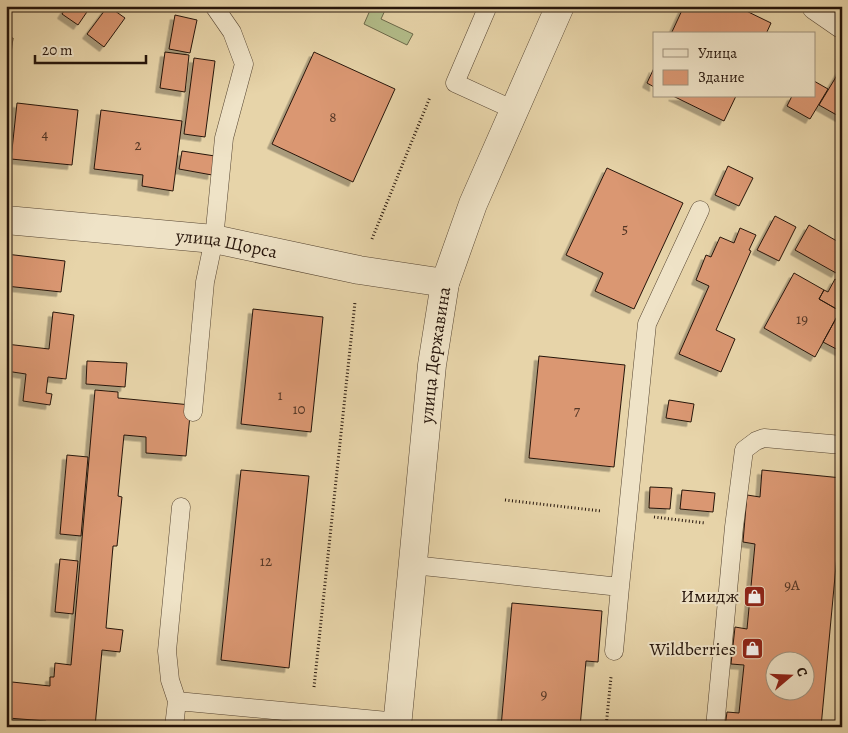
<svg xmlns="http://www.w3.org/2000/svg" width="848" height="733" viewBox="0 0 848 733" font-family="Alegreya,serif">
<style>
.green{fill:#b3bd8a;stroke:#6c694a}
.building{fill:#da9772;stroke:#26150b;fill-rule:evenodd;filter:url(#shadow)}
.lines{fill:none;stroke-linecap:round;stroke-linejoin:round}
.lane-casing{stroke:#564532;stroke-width:19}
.street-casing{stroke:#564532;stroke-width:29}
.path{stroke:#26150b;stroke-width:3;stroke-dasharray:1 2.5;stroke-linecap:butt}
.lane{stroke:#efe3c7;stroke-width:18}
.street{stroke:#efe3c7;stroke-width:28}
.labels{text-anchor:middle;stroke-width:4;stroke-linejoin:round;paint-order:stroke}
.number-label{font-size:15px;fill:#533625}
.street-label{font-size:18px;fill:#26150b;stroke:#efe3c7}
.poi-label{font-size:18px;fill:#26150b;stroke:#efe3c7;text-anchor:end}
</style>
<defs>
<filter id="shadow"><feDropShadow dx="-4.5" dy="4.5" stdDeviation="0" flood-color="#0004"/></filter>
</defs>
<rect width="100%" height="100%" fill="#e7d4a9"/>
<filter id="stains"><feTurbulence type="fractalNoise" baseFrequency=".004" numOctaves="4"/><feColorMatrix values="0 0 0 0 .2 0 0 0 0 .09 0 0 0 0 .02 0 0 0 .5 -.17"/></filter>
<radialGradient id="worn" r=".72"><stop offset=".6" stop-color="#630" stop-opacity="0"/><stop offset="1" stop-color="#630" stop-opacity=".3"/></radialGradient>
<path class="green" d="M369,6H387L381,19L413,34L407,45L364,24L371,8Z"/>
<path class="building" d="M67,6H91L78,25L62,14Z
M108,6L125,18L104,47L87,34Z
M684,6H736L771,23L766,34H671Z
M175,15L197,20L190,53L169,49Z
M6,37L13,38L7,85H6Z
M165,52L189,55L185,92L160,88Z
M314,52L395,89L353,182L272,144Z
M194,58L215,61L205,137L184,134Z
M842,67V118L819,105Z
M654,68V87L647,83Z
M814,81L828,89L810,119L787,106L792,96H814Z
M673,96H736L724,121Z
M17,103L78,110L72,165L11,159Z
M101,110L182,121L173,191L142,186L143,175L94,169Z
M182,151L215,156L212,175L179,169Z
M728,166L753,178L739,206L715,195Z
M607,168L683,203L634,309L595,291L603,273L566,255Z
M775,216L796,227L779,261L757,250Z
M809,225L842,244V263L836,273L795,250Z
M740,228L756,235L749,250L751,251L716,330L735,339L721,372L679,354L709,286L696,280L706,255L711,257L720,237L734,243Z
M6,254L65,261L61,292L6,286Z
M794,273L824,290L819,299L840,311L815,357L764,328Z
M835,279L842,283V352L823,342L840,311L819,299L824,290L828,292Z
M253,309L323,317L311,432L241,424Z
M53,312L74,315L66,379L48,377L46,393L52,394L50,405L23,401L26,374L6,371V344L49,349Z
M539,356L625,365L614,467L529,458Z
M87,361L127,363L125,387L86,384Z
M95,390L118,392V398L191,405L186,456L146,453V437L124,435L118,496L122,497L117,546H113L106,628L123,630L120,652L102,650L95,727H46V721L8,718L12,682L50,686V677H54L55,663L71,665Z
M669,400L694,404L691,422L666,418Z
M67,455L88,457L81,536L60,534Z
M241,470L309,476L289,668L221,660Z
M762,470L842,478V501L821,727H725L727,712L739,713L744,665L731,664L735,627L747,629L755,544L743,542L747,495L760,497ZM776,660H806V690H776Z
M650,487L672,488L670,509L649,508Z
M682,490L715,493L713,512L680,509Z
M60,559L78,561L73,614L55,612Z
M512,603L602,611L598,662L586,661L580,727H501Z"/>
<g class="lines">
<defs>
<path id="lane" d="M488,6L455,83L514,110
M193,412L205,282L214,239L224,138L244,64L232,32L214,6
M413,565L620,587L647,324L700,210
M614,651L620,587
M177,701L170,680L167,651L181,507
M174,727L177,701L398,722
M715,727L734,527L744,450L756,441L764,438L842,445"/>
<g id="street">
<path d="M816,6L842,24"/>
<path id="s1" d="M6,220L214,239L359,270L445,283"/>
<path id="s2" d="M397,727L432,365L445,283L473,204L560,6"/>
</g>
</defs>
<use href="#lane" class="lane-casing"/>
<use href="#street" class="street-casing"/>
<path class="path" d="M372,239L430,97
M505,500L601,511
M654,517L705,523
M314,687L355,302
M606,727L611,677"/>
<use href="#lane" class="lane"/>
<use href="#street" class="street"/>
</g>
<defs>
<symbol id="shop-square" viewBox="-11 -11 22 22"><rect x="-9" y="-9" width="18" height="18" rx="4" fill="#8f2418" stroke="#efe3c7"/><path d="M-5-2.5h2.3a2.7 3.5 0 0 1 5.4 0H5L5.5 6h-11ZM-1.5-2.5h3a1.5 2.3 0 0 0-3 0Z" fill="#fff"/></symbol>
</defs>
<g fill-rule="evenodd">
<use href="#shop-square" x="742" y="584" width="25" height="25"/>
<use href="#shop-square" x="740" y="636" width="25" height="25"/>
</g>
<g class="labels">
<g class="number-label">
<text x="333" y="122">8</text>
<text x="45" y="139">4</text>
<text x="138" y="150">2</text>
<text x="625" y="234">5</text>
<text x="802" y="324">19</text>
<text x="280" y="400">1</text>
<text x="299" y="414">10</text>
<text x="577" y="416">7</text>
<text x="266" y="566">12</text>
<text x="792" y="590">9А</text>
<text x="544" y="699">9</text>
</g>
<g class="street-label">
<text dy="6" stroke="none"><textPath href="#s1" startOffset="222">улица Щорса</textPath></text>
<text dy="6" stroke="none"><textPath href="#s2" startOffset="374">улица Державина</textPath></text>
</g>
<g class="poi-label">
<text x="739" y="602">Имидж</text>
<text x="736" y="655">Wildberries</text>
</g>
</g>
<rect width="848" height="733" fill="none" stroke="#e7d4a9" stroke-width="25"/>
<rect x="8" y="8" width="833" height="718" fill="none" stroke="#26150b" stroke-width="2.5"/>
<rect x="12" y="12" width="823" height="708" fill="none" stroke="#26150b"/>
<rect x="653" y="32" width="162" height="65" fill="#efe3c7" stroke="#9f917c"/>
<rect x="663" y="49" width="25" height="8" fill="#efe3c7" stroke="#9f917c"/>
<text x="698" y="58" font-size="15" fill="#26150b">Улица</text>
<rect x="663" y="70" width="25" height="15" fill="#da9772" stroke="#9f917c"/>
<text x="698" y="82" font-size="15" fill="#26150b">Здание</text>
<g transform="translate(790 676) rotate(71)"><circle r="24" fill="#efe3c7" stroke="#9f917c"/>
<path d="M0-4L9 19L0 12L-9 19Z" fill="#8f2418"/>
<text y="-8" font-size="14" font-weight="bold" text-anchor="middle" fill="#26150b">С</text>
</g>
<path d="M35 55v8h111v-8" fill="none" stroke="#26150b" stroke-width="2.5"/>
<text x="42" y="55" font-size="15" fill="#26150b" stroke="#efe3c7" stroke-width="4" paint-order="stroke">20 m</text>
<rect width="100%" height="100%" filter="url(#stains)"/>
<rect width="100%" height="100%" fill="url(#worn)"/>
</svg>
